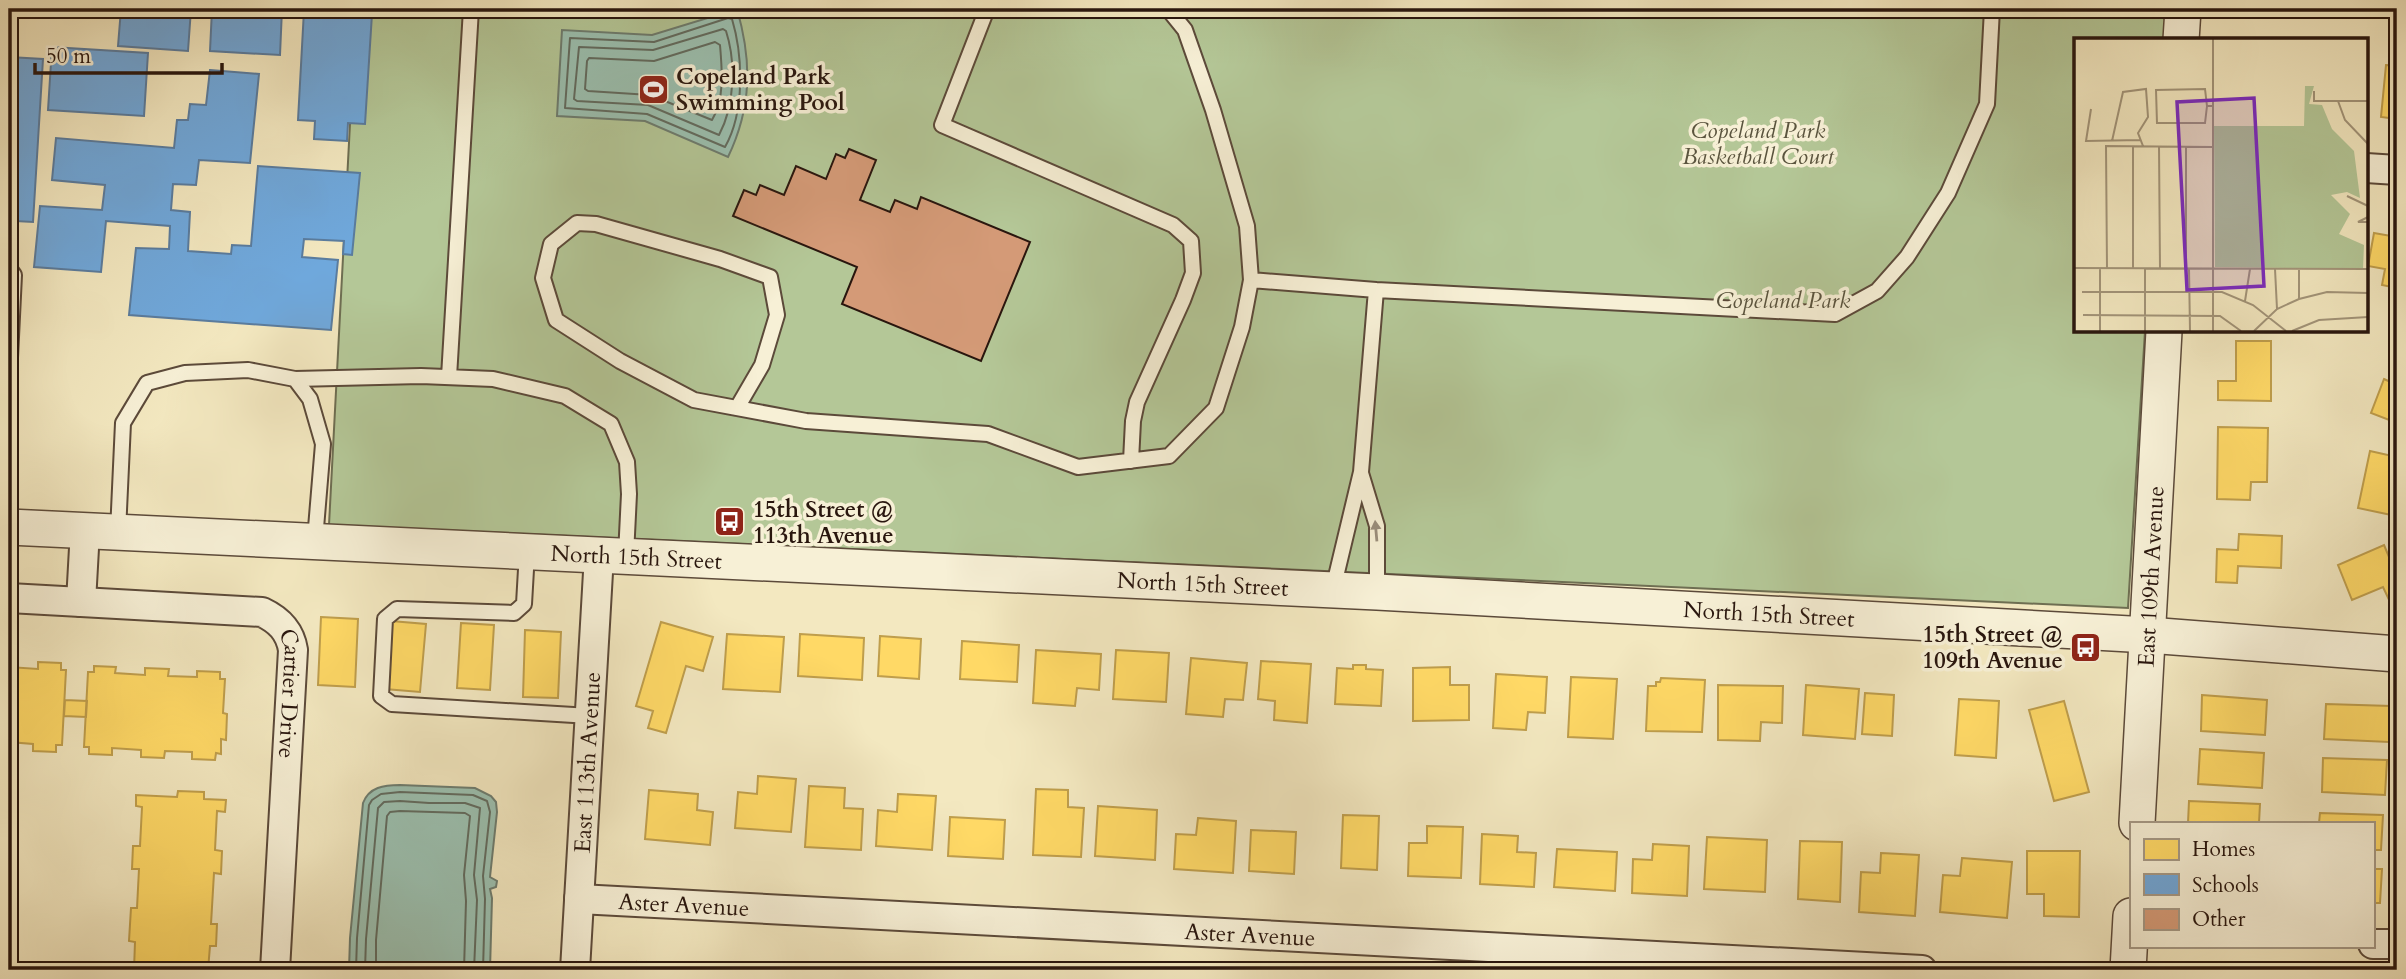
<svg xmlns="http://www.w3.org/2000/svg" width="2406" height="979" viewBox="0 0 2406 979" font-family="Cardo,serif">
<style>
.green{fill:#b4c797;stroke:#6e6e52;stroke-width:2}
.water{fill:#9bc0b0;stroke:#6d7c6f;stroke-width:2}
.homes{fill:#ffd966;stroke:#bf9e4c;stroke-width:2}
.schools{fill:#6fa8dc;stroke:#5a7c9e;stroke-width:2}
.lines{fill:none;stroke-linecap:round;stroke-linejoin:round}
.shore{stroke:#626b5f;stroke-width:2}
.building{fill:#d49a77;stroke:#29160e;stroke-width:2}
.service-casing{stroke:#5c4a3a;stroke-width:18}
.minor-casing{stroke:#5c4a3a;stroke-width:32}
.tertiary-casing{stroke:#5c4a3a;stroke-width:38}
.service{stroke:#f7f0d6;stroke-width:14}
.minor{stroke:#f7f0d6;stroke-width:28}
.tertiary{stroke:#f7f0d6;stroke-width:35}
.oneway{fill:#9a8e7c}
.labels{text-anchor:middle;stroke-width:7;stroke-linejoin:round;paint-order:stroke}
.poi-label{font-size:23px;font-weight:bold;fill:#29160e;stroke:#f7f0d6;text-anchor:start}
.park-label{font-size:23px;font-style:italic;fill:#5a543e;stroke:#f7f0d6}
.street-label{font-size:23px;fill:#29160e;stroke:#f7f0d6}
.inset-road{fill:none;stroke:#a29479;stroke-width:2}
.view{fill:#7b2cbf;fill-opacity:0.15;stroke:#7b2cbf;stroke-width:3.5}
.inset-edge{fill:none;stroke:#29160e;stroke-width:3.5}
</style>
<rect width="100%" height="100%" fill="#f3e8c0"/>
<filter id="stains"><feTurbulence type="fractalNoise" baseFrequency=".00286" numOctaves="4"/><feColorMatrix values="0 0 0 0 .2 0 0 0 0 .09 0 0 0 0 .02 0 0 0 .5 -.17"/></filter>
<radialGradient id="worn" r=".72"><stop offset=".6" stop-color="#630" stop-opacity="0"/><stop offset="1" stop-color="#630" stop-opacity=".3"/></radialGradient>
<path class="green" d="M356,9H2166L2164,40H2075V331H2145L2128,608L329,525Z"/>
<path class="water" d="M737,9C752,61 752,107 728,157L645,121L557,116L562,30L652,35Z
M400,785L475,788L491,796L496,802L497,812L490,877L497,881L496,887L490,889L492,898L490,970H349L350,938L363,803C369,787 384,785 400,785Z"/>
<path class="homes" d="M2386,65L2397,66V119L2381,117Z
M2374,233L2397,237V288L2382,285L2385,269L2368,266Z
M2236,341H2271V401L2218,400V381H2236Z
M2384,379L2397,385V423L2371,413Z
M2218,427L2268,428L2267,482H2251L2250,500L2217,499Z
M2370,451L2397,457L2396,516L2358,508Z
M2239,534L2282,536L2281,568L2238,566L2237,583L2216,582L2217,549L2238,550Z
M2384,545L2397,576V602L2391,604L2383,587L2352,600L2338,565Z
M321,617L358,619L355,687L318,685Z
M391,621L426,624L420,692L385,689Z
M661,622L713,637L703,671L686,666L666,733L648,728L653,711L636,706Z
M461,623L494,625L490,690L457,688Z
M525,630L561,632L558,698L523,697Z
M727,634L784,637L780,692L723,689Z
M800,634L864,638L862,680L798,676Z
M880,636L921,639L919,679L878,676Z
M962,641L1019,645L1017,682L960,679Z
M1036,650L1101,654L1099,690L1077,688L1075,706L1033,703Z
M1116,650L1169,653L1166,702L1113,699Z
M1191,658L1247,663L1243,700L1225,699L1223,717L1186,714Z
M1261,661L1311,664L1307,723L1274,720L1275,701L1258,699Z
M38,662L61,663V670H66L62,745H56V752L33,751V744L9,742V667L38,669Z
M1353,665H1366V669L1383,670L1381,706L1335,704L1337,668L1353,669Z
M94,666L116,667L115,673L145,675V668L169,669L168,676L197,677V671L220,672V679H225L223,713L227,714L226,740L221,739V754L216,753L215,760L192,759V752L165,751L164,758L141,757V750L112,748V755L89,754V747H84L88,672H94Z
M1450,667V685H1469V720L1413,721V668Z
M1496,674L1547,677L1545,713L1528,712L1526,730L1493,728Z
M1571,677L1617,679L1613,739L1568,737Z
M1661,678L1705,680L1702,732L1646,731L1648,686H1656V682H1660Z
M1718,685L1783,686L1782,723L1761,722L1760,741L1718,740Z
M1806,685L1859,689L1855,739L1803,735Z
M1865,693L1894,695L1892,736L1862,734Z
M2202,695L2267,700L2265,735L2201,731Z
M1959,699L1999,701L1996,758L1955,755Z
M65,700L87,701L86,717L64,716Z
M2064,701L2089,792L2054,801L2029,710Z
M2326,704L2391,706L2389,742L2324,739Z
M2200,749L2264,753L2262,788L2198,784Z
M2323,758L2387,760L2385,795L2322,792Z
M758,776L796,779L791,832L735,828L738,792L757,794Z
M809,786L845,788L844,808L863,809L861,850L805,847Z
M1036,789L1068,790V807L1084,808L1081,857L1033,855Z
M649,790L698,794L697,810L713,812L710,845L645,839Z
M178,791L204,792V799L226,800L225,812L217,811L215,850L222,851L221,874L214,873L211,924H217L216,946H210L208,970H134L135,942L129,941L131,908H137L139,869H132L133,846H140L142,807L136,806V795L177,797Z
M898,794L936,796L932,850L876,846L878,810L897,812Z
M2189,801L2260,804L2259,823H2188Z
M1098,806L1157,810L1155,860L1095,856Z
M2320,813L2383,815L2381,850H2373V823H2319Z
M1343,815L1379,816L1377,870L1341,868Z
M950,817L1005,820L1003,859L948,856Z
M1198,818L1236,821L1233,873L1174,869L1176,834L1196,835Z
M1427,826L1463,827L1461,878L1408,876L1409,843H1427Z
M1251,830L1296,832L1294,874L1249,871Z
M1482,834L1518,836L1517,852L1536,853L1534,887L1480,884Z
M1707,837L1767,840L1765,892L1704,889Z
M1800,841L1842,842L1840,902L1798,899Z
M1653,844L1689,846L1687,896L1632,893L1633,859L1652,860Z
M1557,849L1617,852L1615,891L1554,887Z
M2027,851H2080L2079,917L2044,916V894H2027Z
M1881,853L1919,855L1915,916L1859,912L1861,872L1880,873Z
M1962,858L2012,862L2007,918L1940,912L1943,875L1960,876Z
M2373,869H2382L2380,903H2373Z
M637,962L678,970H635Z
M702,968L768,969V970H702Z"/>
<path class="schools" d="M121,9H191L188,51L118,46Z
M212,9H282L280,55L210,51Z
M321,9H355V13L372,14L365,124L348,123L347,141L314,139L315,121L298,120L304,10L321,11Z
M52,47L148,53L144,116L48,110Z
M9,57L43,59L33,222L15,221L13,239H9Z
M210,70L259,74L250,163L199,160L196,185L173,184L171,210L190,212L188,251L231,254L232,245L251,246L258,166L360,173L352,255L343,254L344,241L304,239L302,257L338,260L331,330L129,315L136,248L169,249L170,226L106,221L101,272L34,267L40,206L102,210L105,185L52,180L56,138L174,148L177,120H188L190,104L206,105Z"/>
<g class="lines">
<path class="shore" d="M728,18L732,19C743,56 745,112 725,147L647,114L565,108L570,38L654,42Z
M723,29L726,31C736,62 735,105 719,135L648,105L577,101L574,99L579,47L653,50Z
M715,42L720,45C722,69 725,99 712,120L650,95L588,91L585,89L587,61L589,58L654,61Z
M356,970L357,938L369,805L372,800L381,794L400,792L473,795L487,801L490,812L483,876L485,899L483,970
M365,970L366,939L378,808L384,802L400,801L429,803H465L480,808L474,875L477,900L474,970
M376,970V940L387,816L390,812L400,811L465,813L470,816L464,875L466,901L464,970"/>
</g>
<path class="building" d="M849,149L876,160L860,200L890,212L895,200L917,209L921,197L1030,242L981,361L842,304L857,267L733,216L744,190L756,195L760,185L784,195L796,166L826,179L836,154L845,158Z"/>
<g class="lines">
<defs>
<path id="service" d="M987,9L942,125L1173,225L1191,241L1193,273L1183,300L1137,402L1133,421L1131,461
M1168,9L1185,30L1213,110L1247,226L1251,280
M9,268L14,275L9,378
M449,377L471,9
M295,379L421,376L493,379L565,396L611,424L627,462L629,494L626,555
M737,408L762,365L777,315L770,277L720,259L596,224L577,223L551,244L543,278L556,320L620,361L694,400L806,421L988,434L1078,467L1169,456L1216,408L1242,327L1251,280L1376,290L1835,314L1877,291L1907,257L1948,193L1987,104L1992,9
M1361,473L1377,526V592
M118,532L123,423L147,383L185,373L248,370L295,379L310,399L323,444L315,540
M527,552L524,604L514,613L397,609L385,619L381,696L392,704L590,716
M1333,589L1361,472L1376,290"/>
<g id="minor">
<path d="M2366,168L2397,170"/>
<path d="M9,598L81,602L85,530"/>
<path id="s1" d="M81,602L262,612C279,620 290,631 293,650L275,970"/>
<path id="s2" d="M579,899L1922,970"/>
<path d="M2373,944H2397"/>
<path id="s3" d="M575,970L599,555"/>
</g>
<g id="tertiary">
<path d="M2181,40L2183,9"/>
<path id="s4" d="M9,527L1377,592L2148,635L2397,654"/>
<path id="s5" d="M2137,823L2164,331"/>
<path d="M2128,970L2131,916"/>
</g>
</defs>
<use href="#service" class="service-casing"/>
<use href="#minor" class="minor-casing"/>
<use href="#tertiary" class="tertiary-casing"/>
<use href="#service" class="service"/>
<use href="#minor" class="minor"/>
<use href="#tertiary" class="tertiary"/>
</g>
<defs><path id="oneway-solid" d="M-6-.8H1V-3.2L6.5 0L1 3.2V.8H-6Z" transform="scale(1.75)"/></defs>
<use class="oneway" href="#oneway-solid" transform="translate(1376 531) rotate(-95)"/>
<defs>
<symbol id="stadium-square" viewBox="-11 -11 22 22"><rect x="-9" y="-9" width="18" height="18" rx="4" fill="#8f2418" stroke="#f7f0d6"/><path d="M0-5a6.5 5 0 1 0 0 10a6.5 5 0 1 0 0-10ZM-3.5-1.8h7v3.6h-7Z" fill="#fff"/></symbol>
<symbol id="bus-square" viewBox="-11 -11 22 22"><rect x="-9" y="-9" width="18" height="18" rx="4" fill="#8f2418" stroke="#f7f0d6"/><path d="M-5-6H5V4H4V6H2V4H-2V6H-4V4H-5ZM-3.5-4V0h7V-4ZM-3.5 1.2v1.5H-2V1.2ZM2 1.2v1.5H3.5V1.2Z" fill="#fff"/></symbol>
</defs>
<g fill-rule="evenodd">
<use href="#stadium-square" x="636" y="72" width="35" height="35"/>
<use href="#bus-square" x="712" y="504" width="35" height="35"/>
<use href="#bus-square" x="2068" y="630" width="35" height="35"/>
</g>
<g class="labels">
<g class="poi-label">
<text x="676" y="84">Copeland Park<tspan x="676" dy="26">Swimming Pool</tspan></text>
<text x="753" y="517">15th Street @<tspan x="753" dy="26">113th Avenue</tspan></text>
<text x="2063" y="642" text-anchor="end">15th Street @<tspan x="2063" dy="26">109th Avenue</tspan></text>
</g>
<g class="park-label">
<text x="1758" y="138">Copeland Park<tspan x="1758" dy="26">Basketball Court</tspan></text>
<text x="1783" y="308">Copeland Park</text>
</g>
<g class="street-label">
<text dy="8" stroke="none"><textPath href="#s4" startOffset="628">North 15th Street</textPath></text>
<text dy="8" stroke="none"><textPath href="#s5" startOffset="247">East 109th Avenue</textPath></text>
<text dy="8" stroke="none"><textPath href="#s4" startOffset="1195">North 15th Street</textPath></text>
<text dy="8" stroke="none"><textPath href="#s4" startOffset="1762">North 15th Street</textPath></text>
<text dy="8" stroke="none"><textPath href="#s1" startOffset="276">Cartier Drive</textPath></text>
<text dy="8" stroke="none"><textPath href="#s3" startOffset="208">East 113th Avenue</textPath></text>
<text dy="8" stroke="none"><textPath href="#s2" startOffset="105">Aster Avenue</textPath></text>
<text dy="8" stroke="none"><textPath href="#s2" startOffset="672">Aster Avenue</textPath></text>
</g>
</g>
<g transform="translate(2074 38)">
<rect width="294" height="294" fill="#f3e8c0"/>
<path d="M231,48H240L235,66L248,67L258,91L280,113L286,160L273,154L257,157L276,176L265,196L290,207L289,231L141,229L140,88H230Z" fill="#b4c797"/>
<path class="inset-road" d="M240,53V63H294M264,63L271,82L294,106M133,68L131,85H83L82,52L131,51L133,68H139M17,71L12,103L67,102M38,103L49,54L72,51L74,79L64,95L69,108M59,108V230M85,108L86,230M273,158L294,168M294,179L284,184H294M0,230L294,231M33,230L32,108L139,109M71,230V293M112,230V109M115,230L116,293M201,231L203,271M8,254H148L179,267L212,293M225,261V231M171,263L176,231M9,277L146,278L167,293M26,293V230M139,293V1M180,293L203,271L225,261L253,254L294,255M218,293L245,282L294,279"/>
<path class="view" d="M180,60L190,248L113,252L103,64Z"/>
<rect width="294" height="294" class="inset-edge"/>
</g>
<rect width="2406" height="979" fill="none" stroke="#f3e8c0" stroke-width="35"/>
<rect x="10" y="10" width="2385" height="958" fill="none" stroke="#29160e" stroke-width="3.5"/>
<rect x="18" y="18" width="2371" height="944" fill="none" stroke="#29160e" stroke-width="2"/>
<rect x="2130" y="822" width="245" height="126" fill="#f7f0d6" stroke="#a59986" stroke-width="2"/>
<rect x="2144" y="839" width="35" height="21" fill="#ffd966" stroke="#a59986" stroke-width="2"/>
<text x="2192" y="856" font-size="21" fill="#29160e">Homes</text>
<rect x="2144" y="874" width="35" height="21" fill="#6fa8dc" stroke="#a59986" stroke-width="2"/>
<text x="2192" y="892" font-size="21" fill="#29160e">Schools</text>
<rect x="2144" y="909" width="35" height="21" fill="#d49a77" stroke="#a59986" stroke-width="2"/>
<text x="2192" y="926" font-size="21" fill="#29160e">Other</text>
<path d="M35 63v10h187v-10" fill="none" stroke="#29160e" stroke-width="3.5"/>
<text x="46" y="63" font-size="21" fill="#29160e" stroke="#f7f0d6" stroke-width="5" paint-order="stroke">50 m</text>
<rect width="100%" height="100%" filter="url(#stains)"/>
<rect width="100%" height="100%" fill="url(#worn)"/>
</svg>
